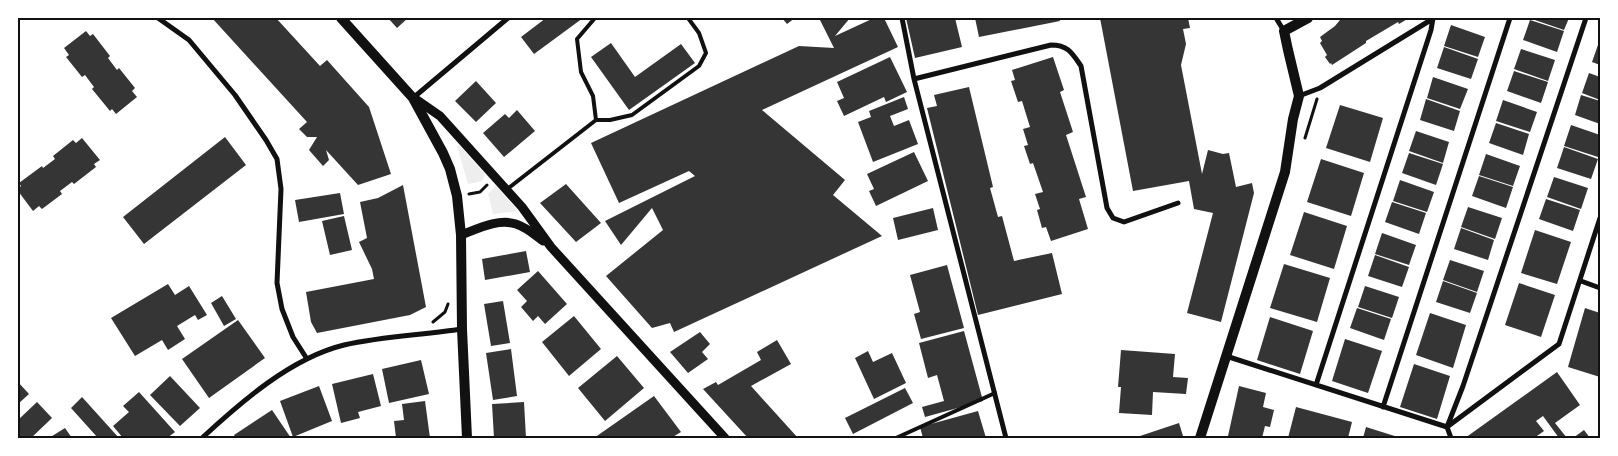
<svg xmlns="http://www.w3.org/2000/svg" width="1618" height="456" viewBox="0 0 1618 456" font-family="'IBM Plex Sans',sans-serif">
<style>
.green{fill:#eee}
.building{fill:#353535}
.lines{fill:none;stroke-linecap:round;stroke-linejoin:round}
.path{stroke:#111;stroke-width:3}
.service{stroke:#111;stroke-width:4}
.minor{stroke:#111;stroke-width:5}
.tertiary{stroke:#111;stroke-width:9}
.secondary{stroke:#111;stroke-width:10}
.neatline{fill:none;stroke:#111;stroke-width:2}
</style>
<rect width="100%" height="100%" fill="#fff"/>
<path class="green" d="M459,145L485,174L482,181L468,184L457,146Z
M496,186L518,211L493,214L488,194Z"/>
<path class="building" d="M212,18H276L320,66L327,60L369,107L391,174L358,185L326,150L329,160L323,166L309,150L317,137H307L299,129L307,122Z
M388,18H408L397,28Z
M546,18H583L534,54L521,37Z
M782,18H795L787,24Z
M819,18H850L835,36L874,18H884L898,47L762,110L845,180L833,195L882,236L674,332L670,323L652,328L606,276L663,230L652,208L621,245L605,221L695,176L689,171L619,203L591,143L799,46L834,48Z
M906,18H955L962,47L915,58Z
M975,18H1059L1060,21L979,37Z
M1100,18H1188L1190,28L1183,29L1186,44L1181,65L1202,174L1208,150L1223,154L1229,153L1236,187L1252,183L1254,193L1221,322L1187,313L1213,213L1194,209L1189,181L1133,191Z
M1340,18H1409L1399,24L1398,22L1366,41V43L1332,65L1331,63L1330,64L1325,57L1327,55L1320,43L1322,41L1320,37L1335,26L1340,20Z
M1529,18H1569L1564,30Z
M1530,20L1564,31L1557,52L1523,40Z
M1451,25L1485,37L1478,57L1444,46Z
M86,31L90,36L93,34L110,56L108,58L117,70L119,68L135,88L132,91L137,97L116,114L112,109L110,111L92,89L94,87L85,75L82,77L66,57L69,55L64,48Z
M1599,42H1600V65L1592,62Z
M611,43L635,77L681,44L695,63L629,110L591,57Z
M1444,47L1478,59L1471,79L1437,68Z
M1521,49L1555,60L1548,81L1514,69Z
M890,57L907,92L886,102L884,97L844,116L837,101L844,98L837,82Z
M1053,57L1064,90L1060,92L1073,132L1066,135L1086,197L1079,199L1088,229L1051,241L1046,227L1042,228L1037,210L1040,209L1035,194L1043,192L1033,163L1030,164L1024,146L1028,145L1023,129L1030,127L1022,101L1018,102L1011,81L1015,80L1012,70Z
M1514,71L1548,82L1541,103L1507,91Z
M1589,73L1600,77V100L1582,93Z
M1433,77L1468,89L1460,109L1427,98Z
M476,81L496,103L476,122L455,101Z
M969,87L993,187L990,188L998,217L1002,216L1014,261L1052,253L1062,294L978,315L927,108L937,106L934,95Z
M1581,95L1600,101V124L1575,115Z
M904,97L908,109L890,116L894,126L909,120L918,144L873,162L858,122L871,117L869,111Z
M1426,99L1460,111L1454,131L1420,120Z
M1503,100L1537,112L1530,132L1496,121Z
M1340,105L1383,118L1370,162L1326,148Z
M517,110L535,131L504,157L483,133L505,114L509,118Z
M1496,123L1529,134L1523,155L1489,143Z
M1571,125L1600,135V151L1598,157L1564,146Z
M1416,131L1449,142L1443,163L1409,151Z
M225,137L246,165L144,244L123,217Z
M82,138L100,160L94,164L96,167L74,184L72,182L60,191L62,194L42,209L39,206L33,211L18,191V189L21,186L19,183L42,166L43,168L55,159L53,156L73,140L76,143Z
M1564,147L1598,159L1591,179L1557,168Z
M914,152L928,181L876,206L869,191L874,189L867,174Z
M1409,153L1443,164L1436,185L1402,173Z
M1486,154L1520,166L1513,186L1479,175Z
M1321,159L1364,173L1351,216L1307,202Z
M1479,176L1513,187L1506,208L1472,196Z
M1554,177L1588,188L1581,209L1547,197Z
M1400,180L1434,192L1427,212L1393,201Z
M566,184L601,223L576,242L540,203Z
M403,185L426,307L410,315L317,333L311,322L306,292L374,279L372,269L359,242L367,238L360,202L378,198Z
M340,193L344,214L299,222L295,200Z
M1546,199L1580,210L1573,231L1539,219Z
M1392,202L1426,213L1419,234L1385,222Z
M1468,207L1502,218L1495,239L1461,227Z
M933,208L938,230L898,240L893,218Z
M1304,212L1347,226L1334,269L1290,255Z
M344,216L352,250L330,255L322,221Z
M1461,228L1494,240L1488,260L1454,249Z
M1535,230L1571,242L1557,284L1521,273Z
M1382,233L1416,245L1409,265L1375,254Z
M526,251L530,272L485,280L482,259Z
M1375,255L1409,267L1402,287L1368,276Z
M1450,260L1484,271L1477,292L1443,280Z
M1284,264L1330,278L1317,322L1270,308Z
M947,265L964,328L921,339L914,314L920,312L910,275Z
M538,271L567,304L545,324L538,316L533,321L521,307L527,301L517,290Z
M1443,281L1477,293L1470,313L1436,302Z
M1519,283L1555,295L1541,337L1505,325Z
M168,284L175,295L189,286L207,315L198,320L195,315L177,326L185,339L168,350L162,340L135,356L111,318Z
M1365,286L1399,297L1392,318L1358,307Z
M222,296L236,319L224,326L211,303Z
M503,301L510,343L491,346L484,304Z
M1357,308L1391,319L1384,340L1350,328Z
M1585,308L1600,313V377L1568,367Z
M1430,313L1466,325L1453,368L1416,355Z
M574,316L601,349L569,376L542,342Z
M1270,317L1313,331L1300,374L1257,360Z
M238,320L265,358L209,398L182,359Z
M964,331L983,401L925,417L922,407L944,401L937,375L928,378L919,343Z
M700,332L710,344L702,352L708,359L688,373L670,352Z
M1345,339L1382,351L1368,393L1332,381Z
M777,340L791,364L751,386L798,438H748L703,389L716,382L718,385L761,360L757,352Z
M511,349L517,396L493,400L486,353Z
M1121,350L1175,354L1173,377L1188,378L1186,394L1153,392L1152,415L1119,413L1121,387H1118Z
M868,351L873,362L892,353L906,383L874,399L855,358Z
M617,356L644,388L605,421L578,388Z
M421,360L429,394L389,403L382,369Z
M1414,364L1450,376L1437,419L1400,407Z
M1557,372L1580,405L1555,423L1567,438H1559L1543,416L1536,421L1544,431L1534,438H1465Z
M373,374L381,406L358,412L360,418L341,423L332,384Z
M170,376L200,408L180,426L150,395Z
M18,382L29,394L18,404Z
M319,386L332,421L293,437L280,401Z
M1239,386L1266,393L1263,407L1274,410L1270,427L1265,426L1262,438H1240L1228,436Z
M905,388L913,403L853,434L845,418Z
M139,392L175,432L167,438H123L113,426L129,412L123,406Z
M654,396L681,432L671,438H594Z
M82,397L119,438H98L71,408Z
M425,401L430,438H396L394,421L404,420L402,404Z
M37,402L52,418L31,438H21L18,435V420Z
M524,402L526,438H494L492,404Z
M1296,407L1352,422L1348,438H1288Z
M272,410L291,438H236L234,435Z
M978,411L986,438H923L920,427Z
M1179,423L1183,436L1174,438H1134Z
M1366,427L1401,438H1363Z
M65,428L72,438H49Z
M1584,430L1590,438H1573Z"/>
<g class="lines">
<path class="path" d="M1305,138L1317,99
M469,194L480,192L487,185
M433,322L445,312L448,304"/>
<path class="service" d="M595,18L577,39L581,72L593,96L596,120
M506,190L596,120H610L632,115L699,66L706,53L699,33L688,18
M896,438L995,393"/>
<path class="minor" d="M158,18L189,40L235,95L266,140L277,159L281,189L277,283L282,309L293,337L307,359
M902,18L914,79L1006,438
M1276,18L1284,31
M914,79L1051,45C1068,45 1072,53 1081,66L1107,208L1113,218L1124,222L1178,203
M1299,96L1320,88L1434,18
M413,98L508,18
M1581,281L1600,288
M1226,356L1447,427
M1316,385L1431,30L1433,18
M1383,407L1510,18
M1447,427L1463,386L1586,18
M1447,427L1559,344L1600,218
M1447,427L1451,438
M202,438C241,402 291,358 344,345C383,336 423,335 462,329"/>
<path class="tertiary" d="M414,98L440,116L522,207L551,247L725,438
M461,235C477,229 498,218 516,224C526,227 535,235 543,241"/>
<path class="secondary" d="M341,18L413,98L443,153L450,169L457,196L461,235L462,329L467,438
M1200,438L1285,172L1293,119L1299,96L1288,50L1284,31L1308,18"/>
</g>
<rect width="1618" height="456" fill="none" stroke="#ffffff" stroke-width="38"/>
<rect x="19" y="19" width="1580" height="418" class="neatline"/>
</svg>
